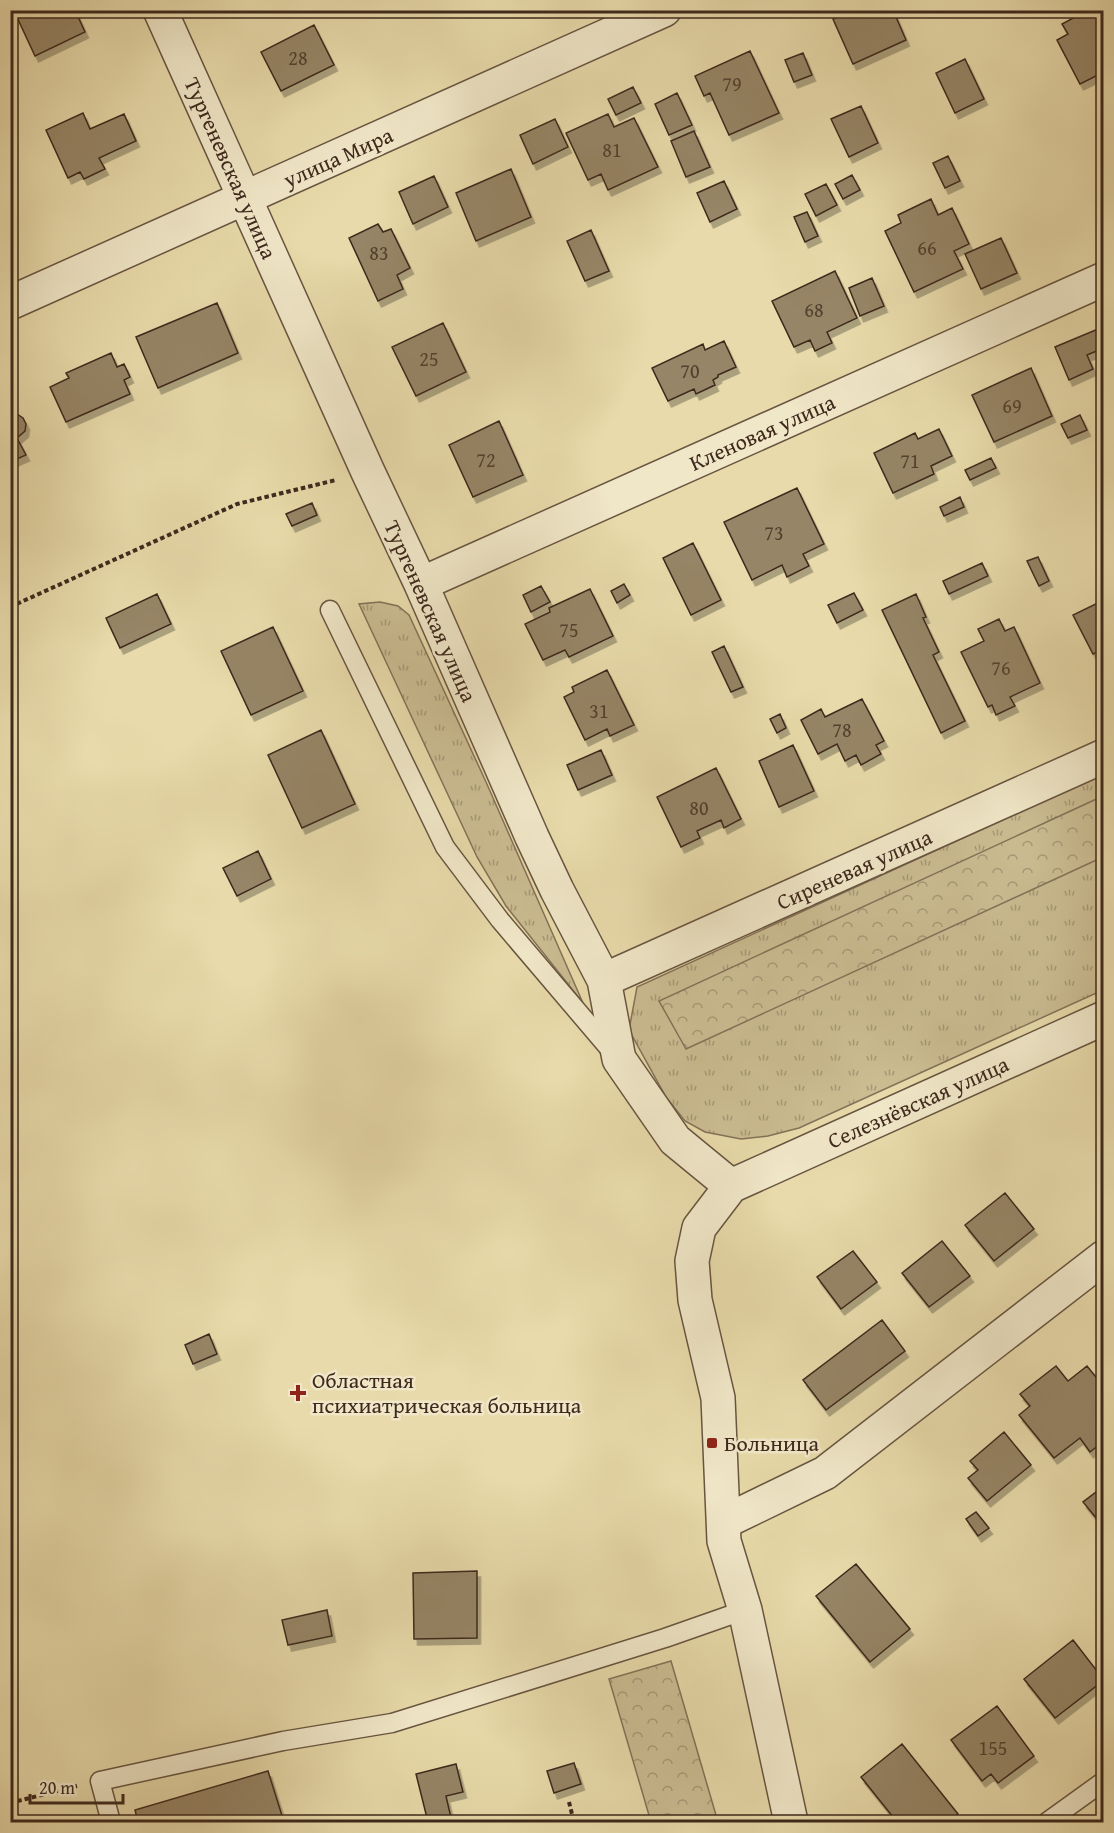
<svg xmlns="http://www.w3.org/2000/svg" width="1114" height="1833" viewBox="0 0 1114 1833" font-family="'Gentium Book Plus',serif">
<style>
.grass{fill:url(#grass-tufts);stroke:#847258;stroke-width:1.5}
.forest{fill:url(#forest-crowns);stroke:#847258;stroke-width:1.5}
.building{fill:#968566;stroke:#3e291d;stroke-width:1.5;filter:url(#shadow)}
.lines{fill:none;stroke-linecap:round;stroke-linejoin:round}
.service-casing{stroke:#685540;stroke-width:21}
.minor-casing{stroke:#685540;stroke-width:36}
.path{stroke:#3e291d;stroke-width:4;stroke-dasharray:4.5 3;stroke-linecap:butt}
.service{stroke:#f0e7c8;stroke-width:18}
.minor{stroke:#f0e7c8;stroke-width:33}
.poi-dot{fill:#8f2418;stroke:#f0e7c8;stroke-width:2}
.labels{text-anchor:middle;stroke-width:5;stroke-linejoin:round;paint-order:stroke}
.number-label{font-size:20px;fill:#54402f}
.street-label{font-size:22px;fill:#3e291d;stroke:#f0e7c8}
.poi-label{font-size:22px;fill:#3e291d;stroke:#f0e7c8;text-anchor:start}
</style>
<defs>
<pattern id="grass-tufts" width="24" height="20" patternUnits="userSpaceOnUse" patternTransform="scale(1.5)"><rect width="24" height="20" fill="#cbbc92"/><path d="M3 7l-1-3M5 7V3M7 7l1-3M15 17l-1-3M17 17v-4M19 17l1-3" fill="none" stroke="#a69977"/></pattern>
<pattern id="forest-crowns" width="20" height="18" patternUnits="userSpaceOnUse" patternTransform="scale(1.5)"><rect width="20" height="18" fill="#cbbc92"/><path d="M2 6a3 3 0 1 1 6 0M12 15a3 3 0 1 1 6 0" fill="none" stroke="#a69977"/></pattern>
<filter id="shadow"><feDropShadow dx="3.5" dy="6" stdDeviation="0" flood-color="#0004"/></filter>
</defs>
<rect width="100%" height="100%" fill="#e8daaa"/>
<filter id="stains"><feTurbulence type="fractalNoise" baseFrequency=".00333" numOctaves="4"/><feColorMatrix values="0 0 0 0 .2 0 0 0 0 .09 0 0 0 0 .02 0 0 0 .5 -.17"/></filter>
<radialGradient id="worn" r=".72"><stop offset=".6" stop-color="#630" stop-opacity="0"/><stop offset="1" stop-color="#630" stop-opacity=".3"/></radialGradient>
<path class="grass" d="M380,602L398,606L409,615L486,782L583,1003L506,906L477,857L359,604Z
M1103,774V990L799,1128L768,1136L741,1139L705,1132L685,1121L666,1097L629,1030L637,987Z"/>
<path class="forest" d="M1103,796V857L686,1049L659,1001Z
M671,1661L718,1822H651L609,1679Z"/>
<path class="building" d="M26,10H75L85,32L35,56L16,15Z
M852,10H893L906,40L853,64L833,19Z
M1088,10H1104V72L1080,84L1057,40L1068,34L1062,24Z
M314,25L334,65L281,91L261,52Z
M750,51L779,113L729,135L710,93L704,96L695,76Z
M803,53L812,75L794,82L785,60Z
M965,59L984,99L955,113L936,73Z
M633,87L641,103L616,115L608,99Z
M677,93L692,125L669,135L655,104Z
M861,106L878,143L849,157L831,119Z
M83,113L90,129L124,114L136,141L99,158L105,169L84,179L80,172L68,178L46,130Z
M608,114L614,127L634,118L658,167L608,190L601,174L588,180L566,133Z
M555,119L568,147L533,164L520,135Z
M694,131L710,167L686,177L671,141Z
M948,156L960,181L945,188L933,163Z
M511,169L531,217L476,241L456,193Z
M852,175L860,190L843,199L835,184Z
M434,176L448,207L413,224L399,192Z
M724,181L737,209L710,222L697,193Z
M826,184L837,205L816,216L805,194Z
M931,199L938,215L952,208L969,244L954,251L963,269L914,292L885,231L901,223L898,215Z
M807,212L818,236L805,242L794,217Z
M378,224L383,232L391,229L410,268L397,275L403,289L378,301L349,238Z
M591,230L609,271L585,281L567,241Z
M1001,238L1017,273L981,289L965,254Z
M835,271L857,318L827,332L832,343L815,351L810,340L794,347L772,301Z
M872,278L884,306L860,316L849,288Z
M217,303L238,353L158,388L136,337Z
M443,323L466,372L416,396L392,347Z
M1098,329L1104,342V348L1087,355L1093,369L1069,380L1055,347Z
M724,341L736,367L718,375V377L713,380L715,385L696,394L694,389L668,401L652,368L703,344L705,350Z
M111,353L117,367L124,364L130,377L124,380L130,394L66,422L50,387L69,378L66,373Z
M1031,368L1052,416L994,442L972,395Z
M11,414H17L23,418L26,424L25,431L17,438L26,455L10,462Z
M1080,415L1087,430L1068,438L1061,424Z
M499,421L523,475L473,497L449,445Z
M939,429L952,456L931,466L934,474L893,493L874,453L915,433L918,439Z
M991,458L996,468L970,480L965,470Z
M797,488L824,544L803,554L809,566L787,577L782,565L752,580L724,522Z
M960,497L964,507L944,516L940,507Z
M312,503L317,515L292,526L286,514Z
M693,543L721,600L691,615L663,558Z
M1038,557L1049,581L1039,586L1027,561Z
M982,563L988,576L949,594L943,581Z
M624,584L630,595L617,603L611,591Z
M541,586L550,602L531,612L523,595Z
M590,589L613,636L569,657L565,650L543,660L525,624L550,612L549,608Z
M854,593L863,610L837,623L828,605Z
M157,594L171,624L120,648L106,618Z
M916,594L926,617L923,618L939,652L933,655L965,721L941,733L882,610Z
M1104,600V649L1093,654L1073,615Z
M999,619L1005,631L1014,627L1040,683L1010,697L1015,706L996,715L992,705L988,707L961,652L984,641L978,629Z
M273,627L303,691L251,715L221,651Z
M724,646L743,687L731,692L712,652Z
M607,670L634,725L610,736L607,729L585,740L564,697L574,692L572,687Z
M862,699L884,741L876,745L881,754L861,765L856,755L845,761L837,744L818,754L801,720L821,709L825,717Z
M780,714L786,728L777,733L770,719Z
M321,730L355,804L302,828L268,755Z
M793,745L814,791L779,807L759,761Z
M601,750L612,775L578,790L567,765Z
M716,768L741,819L724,828L721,820L697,831L700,838L681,847L657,797Z
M258,851L271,879L237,896L223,868Z
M1005,1193L1034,1229L994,1261L965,1225Z
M942,1241L970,1276L929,1307L902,1273Z
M853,1251L877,1282L841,1309L817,1277Z
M882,1320L905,1351L826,1410L803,1380Z
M209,1334L217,1354L193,1364L185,1345Z
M1056,1366L1068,1381L1087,1366L1104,1387V1421L1099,1425L1104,1430V1441L1090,1452L1080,1438L1054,1458L1019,1415L1030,1406L1020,1394Z
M1004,1432L1031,1465L987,1501L968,1478L978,1470L970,1461Z
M1104,1486V1522L1101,1524L1083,1502Z
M976,1512L989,1528L978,1536L966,1519Z
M856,1564L910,1629L870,1662L816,1596Z
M477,1571V1638L414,1639L413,1573Z
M327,1610L332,1636L288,1645L282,1620Z
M1073,1640L1104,1680L1055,1718L1024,1679Z
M997,1706L1034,1756L998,1783L991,1774L982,1781L951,1740Z
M902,1744L958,1814L948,1822H897L861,1777Z
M574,1763L581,1784L554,1793L547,1771Z
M456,1764L463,1792L446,1796L452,1822H428L416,1774Z
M268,1771L284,1822H138L135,1810Z"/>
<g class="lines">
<defs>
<path id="service" d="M330,610L445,847L500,920L613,1053
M111,1822L100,1781L283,1741L392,1723L665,1638L745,1610
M1047,1822L1104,1781"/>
<path id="minor" d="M160,10L368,472L421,584L532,837L557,890L604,980L619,1059L675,1140L731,1186
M10,303L664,10
M421,584L1104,279
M604,980L1104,756
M724,1522L825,1473L1104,1257
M791,1822L745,1610L724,1541L718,1398L695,1300L692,1261L699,1228L731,1186L1104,1018"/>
</defs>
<use href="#service" class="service-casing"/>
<use href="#minor" class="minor-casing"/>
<path class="path" d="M10,607L237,504L336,480
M569,1802L574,1822
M10,1803L77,1786"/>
<use href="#service" class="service"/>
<use href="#minor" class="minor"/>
</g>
<g class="poi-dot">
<path d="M295 1384h6v6h6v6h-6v6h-6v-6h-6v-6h6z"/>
<rect x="706" y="1437" width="12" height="12" rx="3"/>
</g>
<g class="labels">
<g class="number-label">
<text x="298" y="65">28</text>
<text x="732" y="91">79</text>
<text x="612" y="157">81</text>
<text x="927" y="255">66</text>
<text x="379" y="260">83</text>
<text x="814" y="317">68</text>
<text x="429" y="366">25</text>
<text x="690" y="378">70</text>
<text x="1012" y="413">69</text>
<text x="486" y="467">72</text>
<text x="910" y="468">71</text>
<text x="774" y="540">73</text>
<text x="569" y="637">75</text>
<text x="1001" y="675">76</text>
<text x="599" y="718">31</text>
<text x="842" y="737">78</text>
<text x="699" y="815">80</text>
<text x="993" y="1755">155</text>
</g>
<g class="street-label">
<text transform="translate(338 157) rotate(-24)" y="8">улица Мира</text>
<text transform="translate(231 168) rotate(66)" y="8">Тургеневская улица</text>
<text transform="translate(762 432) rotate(-24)" y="8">Кленовая улица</text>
<text transform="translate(431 611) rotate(66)" y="8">Тургеневская улица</text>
<text transform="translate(854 869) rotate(-24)" y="8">Сиреневая улица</text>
<text transform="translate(918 1102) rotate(-24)" y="8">Селезнёвская улица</text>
</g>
<g class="poi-label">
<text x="312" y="1388">Областная<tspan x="312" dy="25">психиатрическая больница</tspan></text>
<text x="724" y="1451">Больница</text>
</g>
</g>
<rect width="1114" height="1833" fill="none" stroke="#e8daaa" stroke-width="36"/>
<rect x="12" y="12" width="1090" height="1809" fill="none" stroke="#3e291d" stroke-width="3"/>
<rect x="18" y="18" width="1078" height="1797" fill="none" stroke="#3e291d" stroke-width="1.5"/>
<path d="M30 1794v9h93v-9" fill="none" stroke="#3e291d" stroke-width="3"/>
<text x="39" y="1794" font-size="18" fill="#3e291d" stroke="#f0e7c8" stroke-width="4.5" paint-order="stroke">20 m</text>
<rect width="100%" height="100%" filter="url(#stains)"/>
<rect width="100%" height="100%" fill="url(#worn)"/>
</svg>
